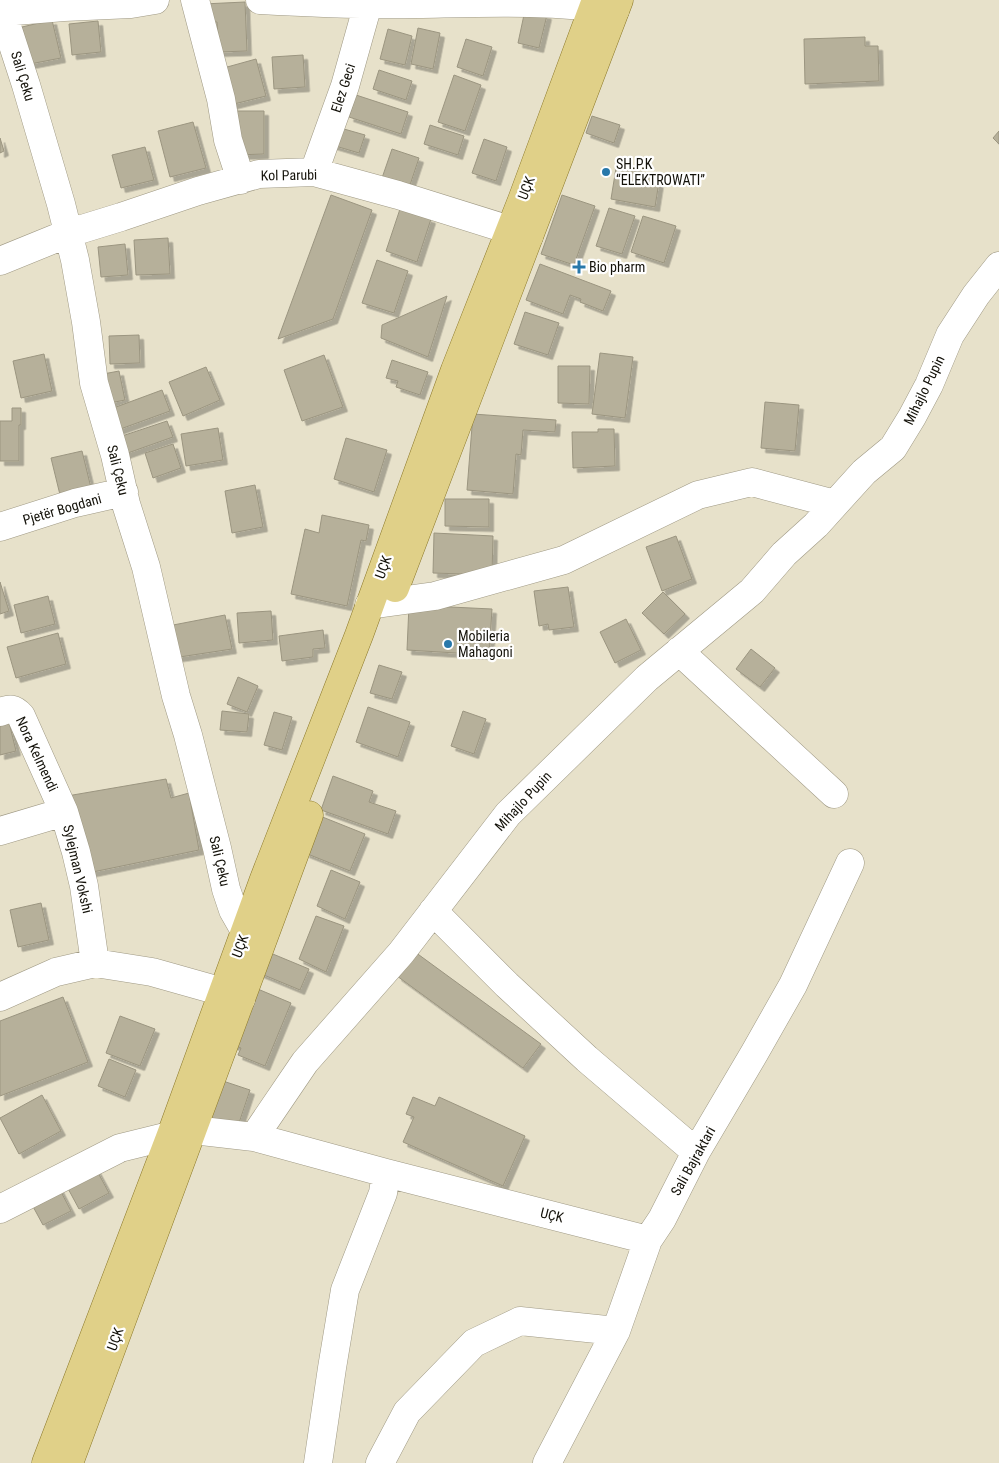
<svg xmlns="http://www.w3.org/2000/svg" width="999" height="1463" viewBox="0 0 999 1463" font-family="'Roboto Condensed',sans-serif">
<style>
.building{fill:#b6b09a;stroke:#9b9580;filter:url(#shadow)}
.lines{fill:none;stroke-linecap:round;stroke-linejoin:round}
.minor-casing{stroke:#9f9984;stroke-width:29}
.major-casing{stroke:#8b7828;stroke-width:29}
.minor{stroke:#fff;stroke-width:28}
.major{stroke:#e0d088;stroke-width:28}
.poi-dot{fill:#2878aa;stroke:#fff;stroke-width:2}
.labels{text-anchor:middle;stroke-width:4.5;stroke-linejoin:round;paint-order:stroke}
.street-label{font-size:14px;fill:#131109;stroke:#fff}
.poi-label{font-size:14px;fill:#131109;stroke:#fff;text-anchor:start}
</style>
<defs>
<filter id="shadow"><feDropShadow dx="4.5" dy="4.5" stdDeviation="0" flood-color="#0004"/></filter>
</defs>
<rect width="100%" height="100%" fill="#e7e1ca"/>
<path class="building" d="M245,2L247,51L219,52L217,22H203V4Z
M525,10L547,15L539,48L518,43Z
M52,20L61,58L30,64L22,27Z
M98,21L101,52L72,55L69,24Z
M418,28L440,33L433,69L411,64Z
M388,29L412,36L405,65L380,59Z
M865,37V46H878L879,81L805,84L804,39Z
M466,39L492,47L483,76L457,67Z
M303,55L305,87L274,89L272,57Z
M256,59L266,96L230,105L220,69Z
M379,70L412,81L406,100L373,89Z
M454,75L481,85L465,131L438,122Z
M356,95L408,112L401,134L349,117Z
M235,111H264V154L236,155Z
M592,116L620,125L614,143L586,133Z
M193,122L206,168L170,177L158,131Z
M430,125L464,136L458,155L424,144Z
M337,127L365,135L359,153L332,145Z
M999,131V144L993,138Z
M0,138L4,151L0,153Z
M484,139L507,147L496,181L472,173Z
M145,147L154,180L121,188L112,155Z
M392,149L419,158L409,188L382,178Z
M616,168L660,175L655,207L611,199Z
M331,195L372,210L333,319L278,339Z
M562,195L595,206L574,265L541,254Z
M609,208L635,216L622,254L596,246Z
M400,209L431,219L417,262L386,251Z
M643,216L676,226L664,263L631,252Z
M168,238L170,274L136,275L134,240Z
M125,244L128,275L101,277L98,247Z
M377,260L408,271L394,313L362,303Z
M540,264L611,291L603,311L580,302L581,299L570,295L563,314L526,300Z
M447,296L428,357L381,338L382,325Z
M525,312L559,323L548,355L514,344Z
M139,335L140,363L110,364L109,336Z
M600,353L633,357L625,418L592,414Z
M44,354L52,391L21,398L13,361Z
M324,355L343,407L302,421L284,370Z
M392,360L428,372L420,395L396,387L398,381L386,378Z
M558,366H590L589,404L558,403Z
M206,367L220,400L183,416L169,382Z
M119,371L125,400L105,404L98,375Z
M162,390L170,411L115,431L108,410Z
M765,402L799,405L795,451L761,448Z
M12,408H21V425H19V461H0V421H12Z
M473,414L556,420L555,432L523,430L521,455L516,454L513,494L467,490Z
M167,421L173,437L125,454L119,437Z
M218,428L223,460L186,466L181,434Z
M598,429H614L615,466L573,468L572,432H598Z
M346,438L387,450L374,492L334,479Z
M173,444L181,468L153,478L145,453Z
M82,451L93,496L62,503L51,458Z
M255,485L263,527L232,533L225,491Z
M445,499H489V527L445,526Z
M322,515L369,525L366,541L361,540L347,606L291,594L305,529L319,533Z
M434,533L493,536L492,575L433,573Z
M676,536L692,579L662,591L646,547Z
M0,582L9,611L0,614Z
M568,587L574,627L549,630L548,624L539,626L534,591Z
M663,592L685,614L664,634L642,613Z
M48,596L55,624L21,633L14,605Z
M409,605L492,609L489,655L407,650Z
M271,611L273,640L239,643L237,613Z
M225,615L232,649L173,658L168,626Z
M626,619L641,650L615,663L600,632Z
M323,630L325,648L313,649V657L282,661L279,636Z
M58,633L66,664L16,678L7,647Z
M751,649L775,668L760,687L736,669Z
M379,665L402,672L392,699L370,693Z
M238,677L258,686L247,712L227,704Z
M368,707L410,722L398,757L356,742Z
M222,711L249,714L247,732L220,730Z
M463,711L486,719L474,754L451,746Z
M274,712L292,717L282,750L264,745Z
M8,718L16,751L0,755V720Z
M333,776L373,791L369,802L396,811L388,834L321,810Z
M166,779L171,798L189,793L199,850L88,873L67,796Z
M320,816L365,834L350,871L305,853Z
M331,870L360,882L345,919L317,906Z
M41,903L49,940L18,947L10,910Z
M316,916L344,926L326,972L299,959Z
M268,952L309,969L300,990L259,973Z
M415,952L541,1044L523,1068L397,976Z
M253,987L291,1003L265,1066L238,1055L241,1048L230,1044Z
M63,997L88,1062L0,1096V1021Z
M120,1016L155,1029L140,1066L106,1053Z
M109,1059L136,1070L125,1097L98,1086Z
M217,1079L250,1090L236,1132L204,1122Z
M42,1095L61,1131L19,1154L0,1118Z
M413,1097L435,1106L439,1097L525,1136L503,1186L403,1142L414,1117L406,1114Z
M95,1167L109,1193L79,1209L65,1183Z
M58,1186L71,1211L43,1225L30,1201Z"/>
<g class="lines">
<defs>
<path id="minor" d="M195,0L221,99L228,140L241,180
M260,0C312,3 364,5 417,4C483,3 550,0 615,10
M0,5L26,85L61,204L75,260L86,322L94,383L115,455L126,504L146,567L176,696L188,735L217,848L226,889L233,910L245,931L262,938
M3,12L64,7L131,4L155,0
M314,172L345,86L368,4
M0,261L69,233L121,217L198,191L259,174L314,172L398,195L529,236
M0,527L75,503L124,492
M369,605L435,596L564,560L698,495L752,482L835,504
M679,651L834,794
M0,712C10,708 14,708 21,716L64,812
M0,831L64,812L76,852L84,886L95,963
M433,911L507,985L587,1059L696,1152
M0,997L56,972L95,963L152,972L223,992L241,999
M254,1137L305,1062L401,953L508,814L647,678L752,591L784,554L816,525L864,472L893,448L912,417L929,385L950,335L976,295L999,266
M0,1209L120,1148L193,1130L254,1137L386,1173L648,1240
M318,1463L332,1368L345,1290L383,1193L386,1173
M380,1463L407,1412L474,1343L520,1321L616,1331
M547,1463L616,1331L648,1240L662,1219L696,1152L755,1052L793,985L850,863"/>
<path id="major" d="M395,588L619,0
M46,1463L171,1135L264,879L359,635L455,370L522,200L596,0
M69,1463L309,815"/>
</defs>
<use href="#minor" class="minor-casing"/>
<use href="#major" class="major-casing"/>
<use href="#minor" class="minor"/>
<use href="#major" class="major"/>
</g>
<g class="poi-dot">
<circle cx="606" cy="172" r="5"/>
<path d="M576.5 259.5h5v5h5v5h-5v5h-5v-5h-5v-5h5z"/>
<circle cx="448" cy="644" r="5"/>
</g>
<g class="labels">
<g class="street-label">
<text transform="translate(23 76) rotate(73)" y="5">Sali Çeku</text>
<text transform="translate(343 88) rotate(-72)" y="5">Elez Geci</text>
<text transform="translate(289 175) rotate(-1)" y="5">Kol Parubi</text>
<text transform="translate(526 188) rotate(-69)" y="5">UÇK</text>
<text transform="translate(924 390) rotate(-64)" y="5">Mihajlo Pupin</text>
<text transform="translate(118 470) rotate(76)" y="5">Sali Çeku</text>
<text transform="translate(62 509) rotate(-16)" y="5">Pjetër Bogdani</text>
<text transform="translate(383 567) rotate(-70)" y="5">UÇK</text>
<text transform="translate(37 754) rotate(65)" y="5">Nora Kelmendi</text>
<text transform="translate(523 801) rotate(-47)" y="5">Mihajlo Pupin</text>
<text transform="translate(220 861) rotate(77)" y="5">Sali Çeku</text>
<text transform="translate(78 869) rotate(77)" y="5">Sylejman Vokshi</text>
<text transform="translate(240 946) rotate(-70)" y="5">UÇK</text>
<text transform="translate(693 1161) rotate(-61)" y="5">Sali Bajraktari</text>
<text transform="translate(552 1215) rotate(14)" y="5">UÇK</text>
<text transform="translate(115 1339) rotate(-70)" y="5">UÇK</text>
</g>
<g class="poi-label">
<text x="616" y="169">SH.P.K<tspan x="616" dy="16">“ELEKTROWATI”</tspan></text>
<text x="589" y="272">Bio pharm</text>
<text x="458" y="641">Mobileria<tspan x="458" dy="16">Mahagoni</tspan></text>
</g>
</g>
</svg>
